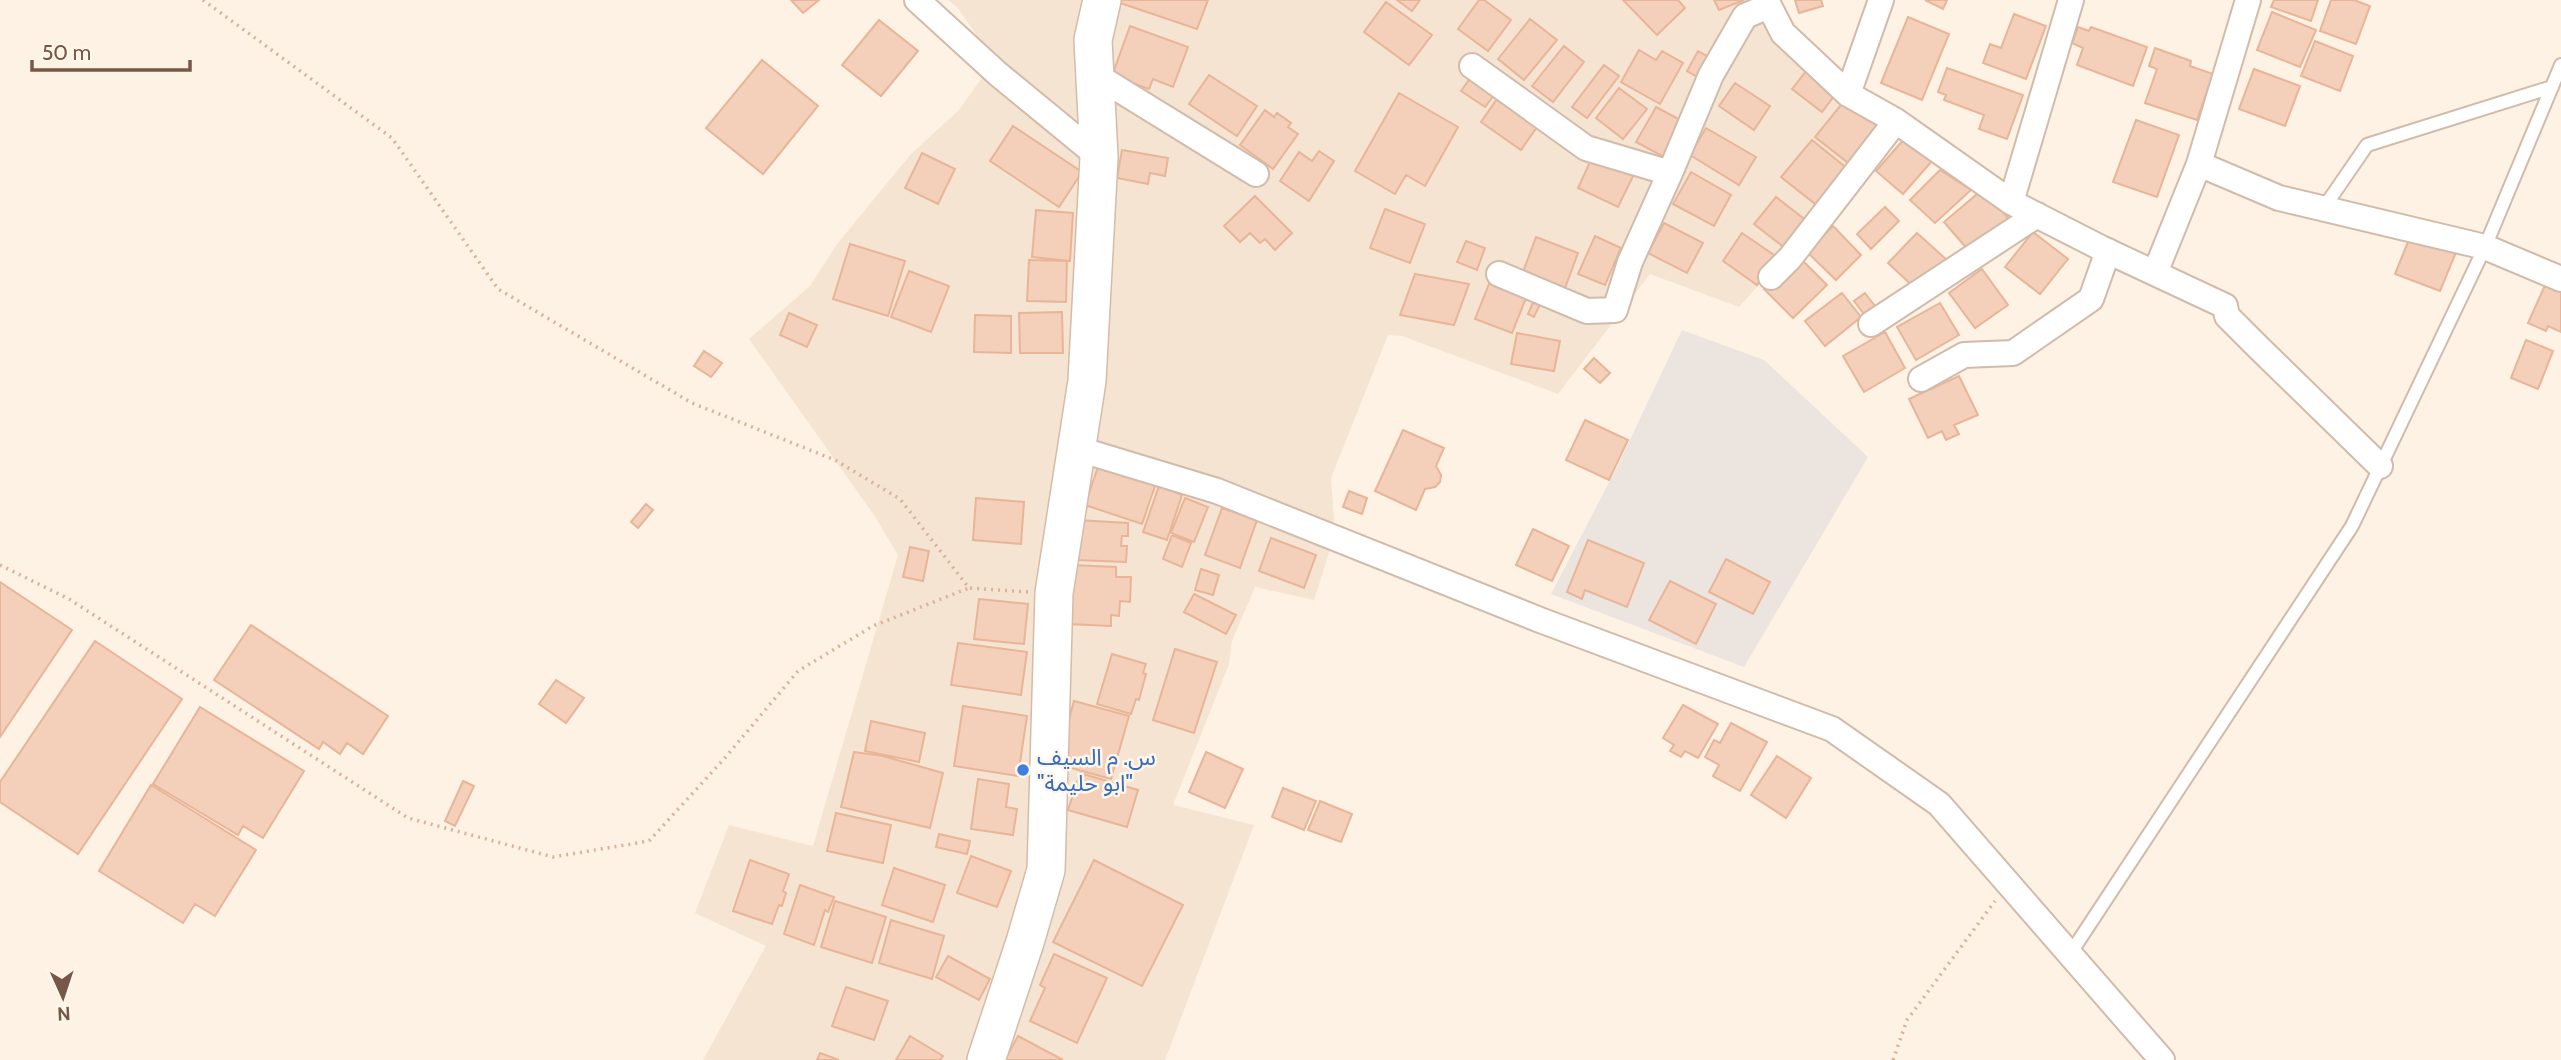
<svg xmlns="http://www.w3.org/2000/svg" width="2561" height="1060" viewBox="0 0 2561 1060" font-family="Cabin,'Noto Sans Arabic',sans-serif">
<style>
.residential{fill:#f5e4d1}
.industrial{fill:#ece4de}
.building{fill:#f4cfb9;stroke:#e8b598;stroke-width:2}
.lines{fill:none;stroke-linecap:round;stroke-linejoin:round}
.lane-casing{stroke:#d1bbab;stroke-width:16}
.street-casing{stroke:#d1bbab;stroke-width:28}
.secondary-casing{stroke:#d5bba8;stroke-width:40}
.path{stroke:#d9b29c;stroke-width:3.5;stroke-dasharray:2 5;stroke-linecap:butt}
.lane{stroke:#fff;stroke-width:12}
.street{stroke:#fff;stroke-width:24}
.secondary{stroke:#fff;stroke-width:37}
.shop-dot{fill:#3f7fe0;stroke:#fff6ea;stroke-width:2.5}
.labels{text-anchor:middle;stroke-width:5;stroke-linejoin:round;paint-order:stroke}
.shop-label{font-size:23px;fill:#366cbe;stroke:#fff6ea;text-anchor:start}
</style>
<rect width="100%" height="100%" fill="#fdf2e3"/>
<path class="residential" d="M948,0H1781L1788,20L1896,125L1797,243L1739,307L1650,274L1558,394L1402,336L1388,335L1331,478L1335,534L1314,600L1255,587L1232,641L1229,664L1173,805L1254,825L1165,1060H703L766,946L695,913L729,825L813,846L898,555L874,515L749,339L810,286L837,244L911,154L959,110L981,79L985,47L957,7Z"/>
<path class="industrial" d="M1682,330L1764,360L1868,457L1744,667L1551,594L1617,467Z"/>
<path class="building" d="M791,0H819L803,13Z
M1117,0H1208L1197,29L1117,2Z
M1397,0H1420L1412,11Z
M1479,0H1484L1511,20L1488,51L1458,29Z
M1623,0H1678L1685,8L1657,35Z
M1714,0H1744L1719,10Z
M1795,0H1821L1823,6L1799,13Z
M1925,0H1947L1943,9Z
M2274,0H2318L2311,21L2271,7Z
M2331,0H2354L2370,6L2356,44L2320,31Z
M1386,2L1432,35L1409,65L1364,32Z
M2272,12L2316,30L2300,67L2257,50Z
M2014,14L2046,26L2026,79L1983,63L1990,44L2001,48Z
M1908,17L1949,34L1922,100L1881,83Z
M1530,19L1557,40L1524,80L1498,59Z
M879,20L918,51L881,96L842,65Z
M1130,26L1188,47L1173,87L1153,79L1149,89L1112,76Z
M2078,27L2089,31L2091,27L2147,47L2133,86L2077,65L2083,48L2072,43Z
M2315,41L2353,56L2340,91L2301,76Z
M1564,46L1584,62L1553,102L1532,86Z
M2155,48L2191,61L2190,66L2213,74L2197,120L2145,103L2157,69L2149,66Z
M1639,50L1656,60L1662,51L1683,63L1660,104L1621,82Z
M1698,51L1712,59L1701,79L1687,71Z
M762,60L818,106L763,174L706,128Z
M1604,65L1619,76L1587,118L1572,107Z
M1811,65L1841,87L1822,112L1792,89Z
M1947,68L2023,95L2007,139L1979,129L1984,115L1944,100L1946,95L1938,92Z
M2254,69L2300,86L2285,126L2239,109Z
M1474,73L1498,90L1485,107L1461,91Z
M1209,75L1257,106L1237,136L1189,104Z
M1735,83L1770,106L1754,130L1719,106Z
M1619,88L1647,109L1623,139L1596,118Z
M1399,93L1458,127L1425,186L1406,175L1395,194L1355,171Z
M1497,99L1544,117L1521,150L1481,122Z
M1845,100L1881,129L1852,166L1815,137Z
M1656,107L1686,123L1666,158L1636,142Z
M1265,110L1274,117L1277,113L1291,123L1288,127L1298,134L1273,169L1240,145Z
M2136,120L2179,135L2157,197L2113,182Z
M1013,126L1082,172L1059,207L990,161Z
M1706,128L1756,157L1739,185L1690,155Z
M1905,138L1932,161L1903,194L1876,171Z
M1812,140L1849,170L1819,207L1781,177Z
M1122,150L1168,158L1165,176L1150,173L1148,184L1117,178Z
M1319,151L1334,161L1309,201L1280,181L1299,152L1312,161Z
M1595,151L1636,170L1618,207L1578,188Z
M922,153L955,169L938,204L905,188Z
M1940,170L1971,190L1935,223L1910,200Z
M1691,172L1731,195L1714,226L1673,204Z
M1983,189L2008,218L1969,251L1944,222Z
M1255,196L1292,233L1275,250L1265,239L1260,243L1250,233L1240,242L1224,226Z
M1776,197L1808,222L1786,249L1754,224Z
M1885,207L1899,221L1871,249L1857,234Z
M1385,209L1425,224L1410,263L1370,248Z
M1036,210L1073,213L1070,261L1032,257Z
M1664,223L1703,243L1687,273L1648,253Z
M1833,226L1861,255L1836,280L1807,252Z
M2033,232L2068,259L2040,294L2005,267Z
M2412,232L2457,250L2440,291L2395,274Z
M1742,233L1777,257L1757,285L1723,261Z
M1917,233L1947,260L1918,291L1888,263Z
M1595,236L1621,248L1605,285L1578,274Z
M1536,237L1578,253L1565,288L1523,272Z
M1466,241L1485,248L1477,270L1457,262Z
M850,244L905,261L888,316L833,299Z
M1798,256L1827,285L1793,318L1764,289Z
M1029,260L1067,261L1066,302L1027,301Z
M1982,269L2008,305L1975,328L1949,293Z
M909,271L949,286L931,332L891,317Z
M1415,274L1469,284L1454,325L1400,315Z
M1491,279L1528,293L1512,333L1475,319Z
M2546,283L2561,290V332L2548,326L2546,331L2528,323Z
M1842,293L1861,317L1825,346L1805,321Z
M1865,293L1878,310L1867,318L1854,301Z
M1535,298L1542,300L1534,317L1528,314Z
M1940,303L1959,335L1916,360L1897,327Z
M1062,312L1063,353H1020L1019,313Z
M789,313L817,325L807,347L780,335Z
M975,315L1011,316V353L974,352Z
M1885,332L1905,368L1864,392L1843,356Z
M1517,333L1560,341L1554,371L1511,364Z
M2526,340L2553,351L2538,389L2511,378Z
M704,351L722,363L711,377L694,366Z
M1594,358L1610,373L1600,383L1584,369Z
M1959,376L1978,415L1954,425L1959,434L1946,440L1942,431L1928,438L1909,399Z
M1585,420L1628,440L1609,480L1566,460Z
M1403,430L1444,448L1436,466L1441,475L1440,482L1435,487L1425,489L1416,510L1375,491Z
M1099,464L1156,483L1142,524L1085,505Z
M1159,486L1182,495L1167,540L1143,532Z
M1349,491L1367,498L1362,514L1343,507Z
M976,498L1024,502L1021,544L973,540Z
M1185,498L1208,507L1194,542L1171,533Z
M646,504L653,510L638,528L631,522Z
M1222,508L1257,520L1240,568L1205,555Z
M1077,520L1128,523V536H1122L1121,546H1127L1126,562L1075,560Z
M1533,529L1569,546L1552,581L1516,565Z
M1172,535L1191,543L1182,567L1163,559Z
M1271,538L1316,555L1304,588L1259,571Z
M1588,540L1644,563L1627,607L1585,590L1582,599L1567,592Z
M910,547L929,551L923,581L903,577Z
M1726,559L1770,582L1753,614L1709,592Z
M1070,565L1116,567V577H1131L1130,602L1120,601L1119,616L1111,615V626L1067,624Z
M1201,569L1219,575L1213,595L1195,590Z
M1670,581L1716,604L1696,644L1649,620Z
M0,582L72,630L0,737Z
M1194,594L1236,615L1226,634L1184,612Z
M979,599L1028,604L1024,644L974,639Z
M251,625L388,716L363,754L347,743L340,754L323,742L319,749L214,680Z
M95,641L182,699L78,854L0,802V782Z
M958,643L1027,652L1021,695L951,685Z
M1175,649L1217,662L1194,733L1153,720Z
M1112,654L1146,664L1143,673L1146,674L1139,700L1136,699L1131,714L1097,704Z
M556,680L584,698L566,723L539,704Z
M1074,701L1129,716L1111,779L1057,764Z
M1683,705L1718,724L1698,758L1685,751L1681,757L1670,751L1674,745L1663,738Z
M963,706L1027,716L1018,776L954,766Z
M200,707L304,771L263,838L243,826L238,835L153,784Z
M871,721L925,733L919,762L865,751Z
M1731,723L1767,742L1740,791L1713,776L1719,765L1705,757L1714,740L1720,743Z
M854,752L883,756L943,773L930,828L841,807Z
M1206,752L1243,769L1225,808L1189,792Z
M1777,756L1811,778L1786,818L1751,795Z
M1080,773L1138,790L1127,827L1068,810Z
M978,779L1009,784L1006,807L1017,809L1013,835L971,829Z
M463,781L474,786L455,826L445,821Z
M151,785L256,850L215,916L195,904L183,923L99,871Z
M1283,788L1316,801L1304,830L1272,817Z
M1320,801L1352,814L1341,842L1308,830Z
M836,813L891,825L883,863L827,851Z
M939,834L970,841L967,854L936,847Z
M971,856L1011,871L997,907L957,893Z
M750,860L789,874L783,891L786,893L782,906L779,905L772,924L733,911Z
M1094,860L1183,905L1142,986L1053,942Z
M894,868L945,885L933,922L882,905Z
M800,885L834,897L828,912L825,910L814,945L784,934Z
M835,901L886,917L872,963L821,947Z
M891,920L944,936L932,979L879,963Z
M1054,954L1107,978L1077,1043L1030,1021L1045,988L1040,985Z
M948,956L990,979L979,1000L936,977Z
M846,987L888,1001L874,1040L832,1026Z
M910,1036L943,1056L940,1060H896Z
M1018,1036L1063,1060H1005Z
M820,1053L839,1060H817Z"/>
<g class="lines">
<defs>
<path id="lane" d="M2323,209L2367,145L2552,87
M2070,954L2352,526L2485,247L2561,65"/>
<path id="street" d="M917,0L998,74L1099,157
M1766,0L1783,33L1848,94L1896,121L2011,202L2101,248L2225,306L2227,316L2257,346L2380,466
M2248,0L2199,164L2279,198L2485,247L2561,279
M1472,66L1586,148L1670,173L1711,75L1745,16L1769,6
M1094,74L1256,174
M1848,94L1881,0
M2011,202L2071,0
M2155,273L2199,164
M1499,274L1587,311L1615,310L1630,262L1670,173
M1771,277L1790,258L1896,121
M1871,324L2037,215
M1921,379L1964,355L2013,353L2091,299L2108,251
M1075,448L1217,491L1540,620L1832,729L1939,804L2162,1060"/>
<path id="secondary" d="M986,1060L1025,942L1046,870L1054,593L1087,381L1099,157L1093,40L1102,0"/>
</defs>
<use href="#lane" class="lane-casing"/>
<use href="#street" class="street-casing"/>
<use href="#secondary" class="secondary-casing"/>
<path class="path" d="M203,0L392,138L498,289L692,403L835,460L900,499L969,588L1028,592
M0,565L69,599L408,818L553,857L649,841L724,759L798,671L873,626L969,588
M1893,1060L1907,1020L1995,901"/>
<use href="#lane" class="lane"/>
<use href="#street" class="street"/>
<use href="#secondary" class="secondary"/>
</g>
<circle class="shop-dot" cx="1023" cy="770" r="7"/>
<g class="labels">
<g class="shop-label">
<text x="1037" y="765">س. م السيف<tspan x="1037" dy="26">"ابو حليمة"</tspan></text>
</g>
</g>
<g transform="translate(63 997) rotate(177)" stroke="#fff6ea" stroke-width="5" paint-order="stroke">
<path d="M0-5L12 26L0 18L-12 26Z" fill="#775747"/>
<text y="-10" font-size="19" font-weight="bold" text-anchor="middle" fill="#775747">N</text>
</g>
<path d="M32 60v10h158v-10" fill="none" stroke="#775747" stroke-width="3.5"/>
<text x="42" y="60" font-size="21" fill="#775747" stroke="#fff6ea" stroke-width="5" paint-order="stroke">50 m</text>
</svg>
